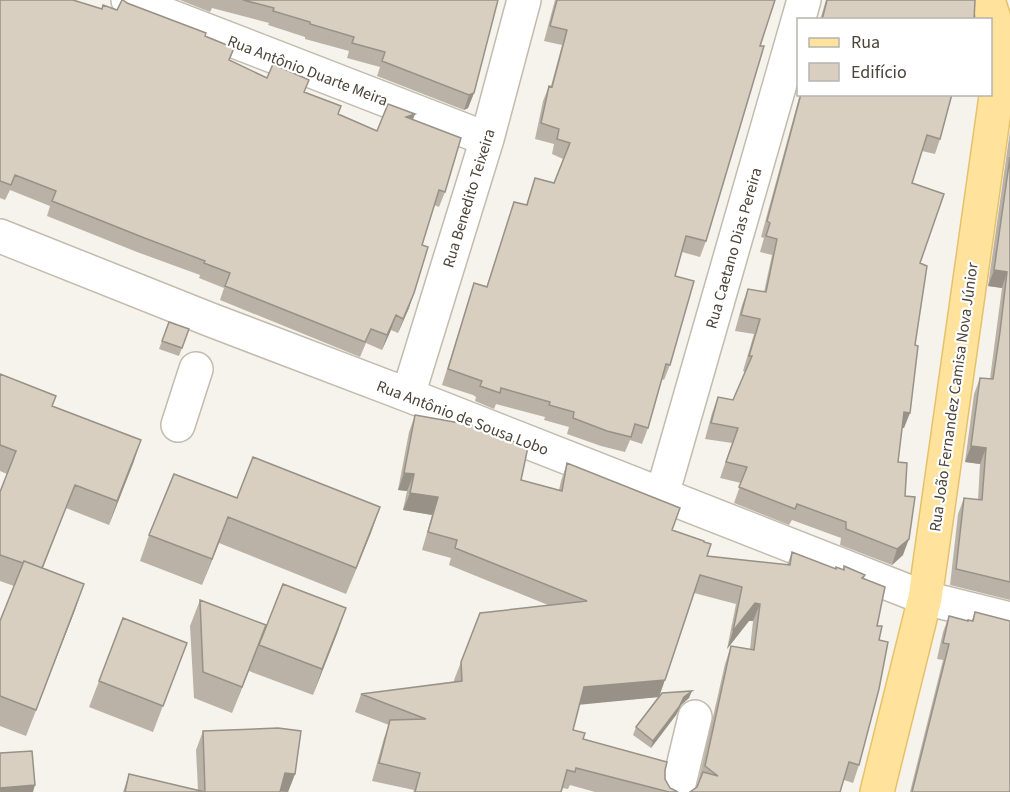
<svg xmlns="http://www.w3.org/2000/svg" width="1010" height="792" viewBox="0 0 1010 792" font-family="'Source Sans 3',sans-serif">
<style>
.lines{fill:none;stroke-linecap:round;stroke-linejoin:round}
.minor-casing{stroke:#c2bbae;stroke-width:36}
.major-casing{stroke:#e6c16a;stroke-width:36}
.minor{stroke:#fff;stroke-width:33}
.major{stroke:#ffe39c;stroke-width:33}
.wall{fill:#bab2a6}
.shaded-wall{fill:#979187}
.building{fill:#d8cfc1;stroke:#979187;stroke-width:1.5}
.labels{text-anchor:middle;stroke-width:4.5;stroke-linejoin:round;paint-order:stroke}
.street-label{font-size:16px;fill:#4b4439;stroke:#fff}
</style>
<rect width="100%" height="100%" fill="#f6f3ec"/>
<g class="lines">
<defs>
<path id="minor" d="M128,0L487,139
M0,236L211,320L408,395L925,598L1010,619
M408,395L487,139L524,0
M178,425L196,369
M662,495L804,0
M677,792L695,717"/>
<path id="major" d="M877,792L925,598L1003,47L988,0"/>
</defs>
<use href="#minor" class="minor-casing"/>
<use href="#major" class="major-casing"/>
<use href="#minor" class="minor"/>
<use href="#major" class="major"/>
</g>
<path class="wall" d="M0,0L117,10L127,3L234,48L230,60L267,78L309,80L304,92L338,114L377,131L415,114L413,119L445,192L439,207L434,205L422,245L409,308L398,333L391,330L382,350L366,343L360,357L220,300L224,288L199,278L200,275L137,252L47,216L50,206L10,190L5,200L0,198Z
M180,0H498L474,93L468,108L464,110L377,76L380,67L347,58L349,51L305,39V37L268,25L269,23L212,8L210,12Z
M555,0H775L760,46L706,241L700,257L682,252L675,276L670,365L664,380L662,379L648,428L642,444L630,440L625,452L601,446L567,434L569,427L544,420L545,417L496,404L494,409L475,401L476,397L473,395L442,385L474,283L487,286L514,202L526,205L535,178L554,183L563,159L552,154L554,144L535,139L543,101L549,86H551L562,45L544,41Z
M826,0H975L974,20H820Z
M800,94H952L940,139L935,154L922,151L912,183L920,263L915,345L904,428H902L898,462L905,496L903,555L892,565L840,545L841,538L792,520L789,525L734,503L741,483L720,478L732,443L705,439L712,413L718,397L733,400L745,372L743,371L754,334L735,331L742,305L748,289L764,292L772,255L760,252L764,238L761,237Z
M1010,131V600L950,585L958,514L964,498L978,500L980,464L965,462L974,394L980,378L990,379L994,348L1002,288L988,286Z
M169,322L189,329L179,356L159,349Z
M0,374L52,406L141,440L109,525L66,508L43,568L75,610L26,736L0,726V621L14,586L0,581V492L7,474L0,471Z
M415,415L521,480L559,490L561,481L567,463L672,530L704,542L707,556L787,565L792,552L835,569L843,570L844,566L865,575L864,578L877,626L859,765L853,783L844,780L697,787L725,664L731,646L750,649L753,621H749L727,649L736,604L694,593L659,696L689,698L681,705L676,715L651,748L633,735L636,727L658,697L579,704L573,730L583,739L665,770V779L670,788L678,792H595L570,785L568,789L562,788L561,792H413L414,790L372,781L384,738L389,725L355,712L361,694L454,682V680L461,662L548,605L449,565L451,558L422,550L432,515L403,510L407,491L398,490L409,432Z
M237,498L380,507L346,594L219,543L202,585L140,561L149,535Z
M200,600L266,625L346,608L313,695L249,671L255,656L232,713L194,698L190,626Z
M975,612L1010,792H910L943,660L937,659L943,632L949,616L968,621L972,620Z
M177,669L153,732L89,707L99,681Z
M203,731L295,774L288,792H123L129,774L198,790L196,750Z"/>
<path class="shaded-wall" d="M474,93L468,108L464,110L469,95Z
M415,114L409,129L406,117Z
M994,270L1007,272L1002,288L988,286Z
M414,293L409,308L398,333L403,319Z
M396,315L391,330L382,350L387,335Z
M904,412L910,413L904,428H898Z
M141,440L133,464L109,525L117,501Z
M971,446L986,448L980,464L965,462Z
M404,473L414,474L407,491L398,490Z
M410,493L438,497L432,515L403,510Z
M380,507L371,533L346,594L356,568Z
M228,517L219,543L202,585L212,559Z
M909,539L903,555L892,565L897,549Z
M84,584L75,610L26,736L36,710Z
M755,603L760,604L753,621H749L727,649L733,631Z
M346,608L337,634L313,695L322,669Z
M266,625L255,655L232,713L242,687Z
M665,680L659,697L577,705L584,687Z
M692,691L689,698L681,705L676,715L651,748L653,741L684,697Z
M285,773L295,774L288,792L278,791Z
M35,785L33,792H0V788Z"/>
<path class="building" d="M0,0H73L102,9L103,5L117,10L122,0H123L127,3L206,33L205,36L234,48L229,60L267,78L273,64L309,80L304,92L341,106L338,114L377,131L388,104L415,114L406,117L461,138L445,192L439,190L422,245L428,247L414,293L403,319L396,315L387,335L371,329L365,342L225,286L230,273L204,263L205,261L142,237L52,201L56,191L15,175L11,185L0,181Z
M243,0H498L474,93L469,95L382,61L385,52L352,43L354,37L310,24V22L273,11L274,8Z
M557,0H775L760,46H764L706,241L686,236L675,276L694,281L670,365L666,364L648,428L635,424L631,437L607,431L573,418L574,412L549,405L550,402L501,388L500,393L480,386L482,381L479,380L448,369L474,283L487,287L514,202L527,205L535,178L554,183L570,143L557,139L559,129L541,123L549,86L552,87L567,30L550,26Z
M827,0H975L974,20H822Z
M801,94H952L940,139L927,135L912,183L944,194L920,263L927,266L915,345L918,346L910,413L904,412L898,462L907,463L905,496L915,497L909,539L897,549L846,529V522L797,504L795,509L739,487L747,467L726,462L738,428L711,423L718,397L733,400L752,356H749L760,319L741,315L748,289L766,292L777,239L766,236L770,223L767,221Z
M1010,157V582L956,569L964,498L982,500L986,448L971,446L980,378L993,379L1000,332L1007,272L994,270Z
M169,322L189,329L182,348L162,341Z
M0,374L56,396L52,406L141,440L117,501L75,485L42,568L24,561L23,563L0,555V492L16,451L0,445Z
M415,415L471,425L528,447L521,480L562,491L567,463L680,508L672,530L704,541V542L711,544L707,556L790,565L792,552L836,569V567L844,570V566L865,575L862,578L885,587L877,626H882L879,640L888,642L879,689L859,765L849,762L840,792H690L697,787L703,772L718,776L705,766L731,646L754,650L760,604L755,603L733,631L742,587L700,575L665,680L584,687L573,730L585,733L583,739L667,762L665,770V779L670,788L678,792H669L576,768L575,772L567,770L561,792H415L420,773L379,763L390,720L426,719L361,694L462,681L461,662L480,613L587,601L455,548L457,540L428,532L438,497L410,493L414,474L404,473Z
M253,457L380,507L356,568L228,517L212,559L149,535L174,474L237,498Z
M24,561L84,584L36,710L0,696V621Z
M283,584L346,608L322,669L259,645Z
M200,600L266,625L242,687L203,672Z
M975,612L1010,621V792H912L949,644L943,643L949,616L968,621V620L973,621Z
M123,618L187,643L163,706L99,681Z
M692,691L684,697L679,707L653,741L636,727L662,693Z
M278,728L301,731L295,774L285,773L280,792H205L203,731Z
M32,751L35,785L0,788V753Z
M129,774L205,792H125Z"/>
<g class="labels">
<g class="street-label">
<text transform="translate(308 70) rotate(21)" y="6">Rua Antônio Duarte Meira</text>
<text transform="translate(468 198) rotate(-73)" y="6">Rua Benedito Teixeira</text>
<text transform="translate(733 248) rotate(-74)" y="6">Rua Caetano Dias Pereira</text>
<text transform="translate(953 397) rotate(-82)" y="6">Rua João Fernandez Camisa Nova Júnior</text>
<text transform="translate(463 417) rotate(21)" y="6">Rua Antônio de Sousa Lobo</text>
</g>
</g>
<rect x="797" y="18" width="195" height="78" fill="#ffffff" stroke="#b7b4b0" stroke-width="1.5"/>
<rect x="809" y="38" width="30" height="9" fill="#ffe39c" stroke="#b7b4b0" stroke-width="1.5"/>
<text x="851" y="48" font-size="18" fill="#4b4439">Rua</text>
<rect x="809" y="63" width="30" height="18" fill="#d8cfc1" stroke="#b7b4b0" stroke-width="1.5"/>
<text x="851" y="78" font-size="18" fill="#4b4439">Edifício</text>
</svg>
